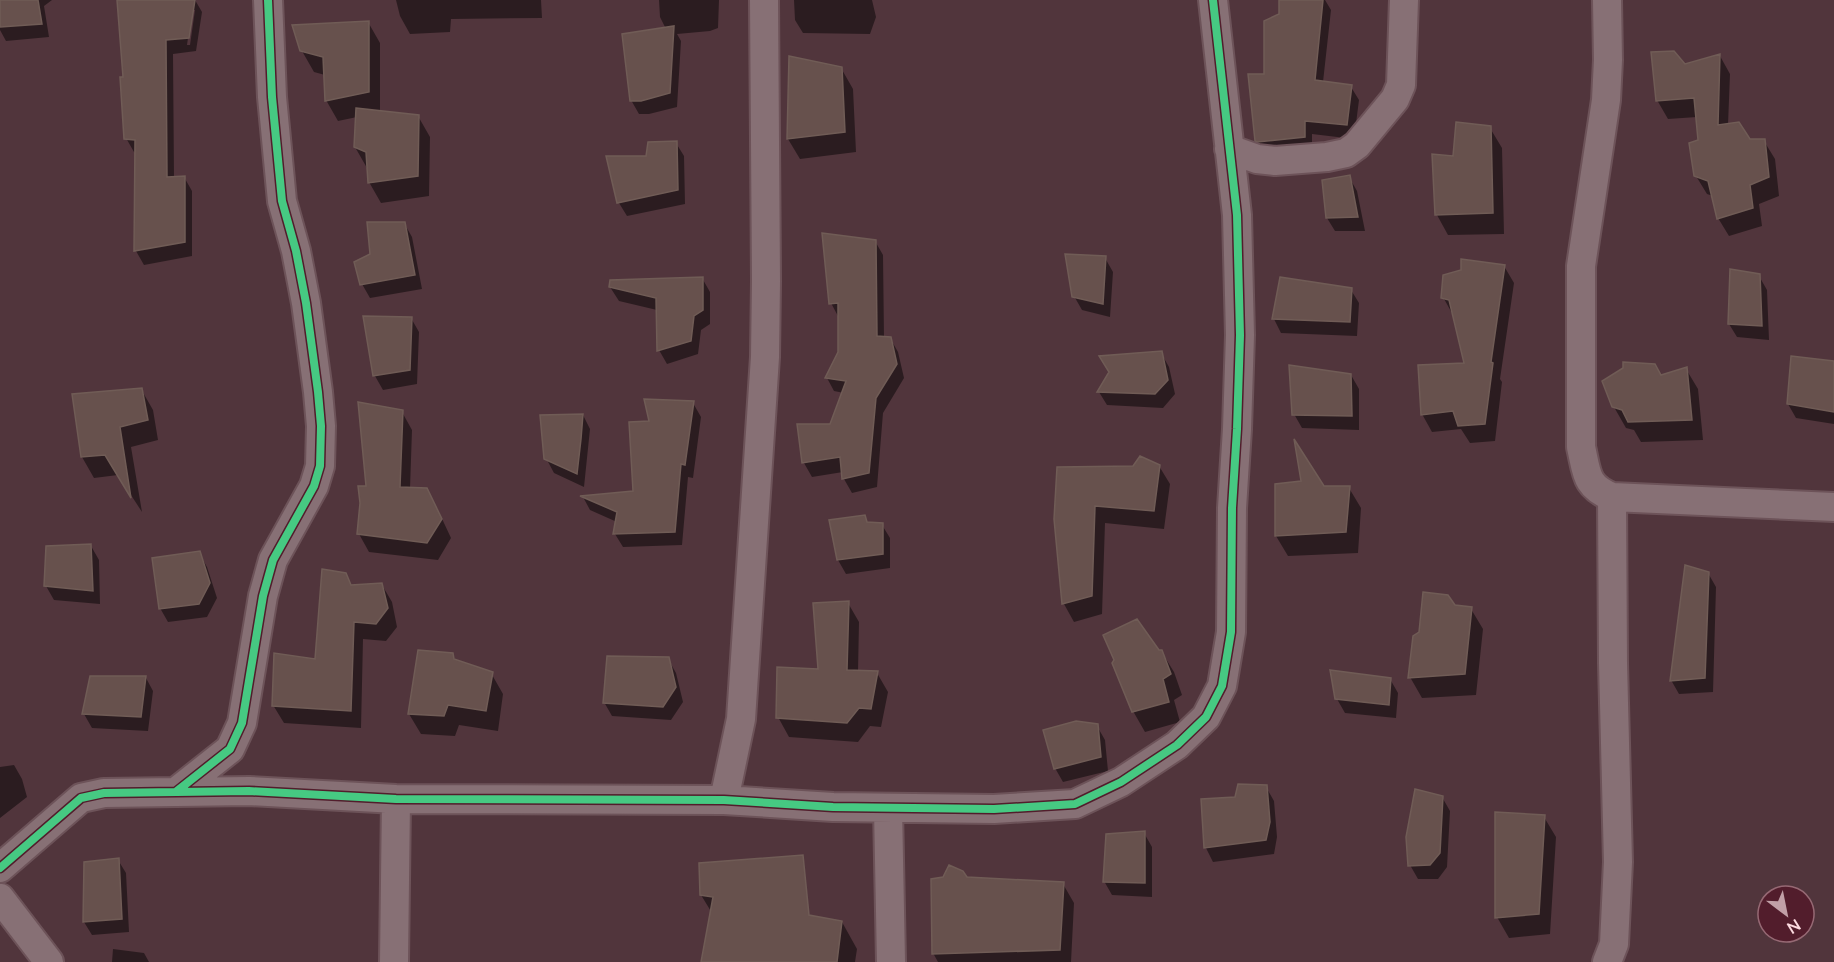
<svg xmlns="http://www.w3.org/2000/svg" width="1834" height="962" viewBox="0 0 1834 962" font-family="Lato,sans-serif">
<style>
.shadow{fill:#0007;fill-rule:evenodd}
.building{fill:#67514d;stroke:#705c56;stroke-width:1.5}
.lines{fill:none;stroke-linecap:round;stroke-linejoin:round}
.minor-casing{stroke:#6d5359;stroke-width:32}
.minor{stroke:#877075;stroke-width:28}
.cycleway-casing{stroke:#521d2c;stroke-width:11}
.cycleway{stroke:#46c982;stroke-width:8}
</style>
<rect width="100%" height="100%" fill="#51353c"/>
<path class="shadow" d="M0,0H52L44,6L49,37L6,41L0,30Z
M119,0H195L202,12L196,51L173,54L174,178L184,177L192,191V256L144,265L136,251V153L134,152L126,138L124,79ZM192,10H195L190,45H187Z
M396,0H541L542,18L451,19L450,32L410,34L400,16Z
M659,0H719L718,28L710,31L677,34L681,41L677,107L649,114H639L631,100L666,29L660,17Z
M794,0H872L876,17L870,34L803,33L795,20Z
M1281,0H1325L1331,10L1323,82L1351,87L1359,100L1354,139L1312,134V150L1265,155L1257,140L1281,15Z
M368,22L380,43V112L418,116L430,137L429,196L381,203L369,182L367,168L355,147L357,117L338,121L326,100L325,75L314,72L302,51Z
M1720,56L1730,74L1728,125L1749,141H1764L1775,159L1779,196L1759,204L1762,226L1729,236L1718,218L1713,196L1707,194L1696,176L1699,141L1697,117L1668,119L1657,100L1684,65Z
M841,68L853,89L856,152L800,159L788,139Z
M1490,128L1502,148L1504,234L1448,235L1437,215Z
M676,143L684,156L685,204L627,216L619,203L608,157L648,158Z
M1349,177L1357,191L1365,231H1335L1327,218Z
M404,223L412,237L422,289L370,298L362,284L372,254Z
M875,241L883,255L884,338H890L898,352L904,378L883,413L877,487L852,493L844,479L843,472L812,477L804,463L799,425L831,426L844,393L834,391L827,378L839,353V318L831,303Z
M1105,258L1113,272L1110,317L1082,310L1074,296Z
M1504,266L1514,283L1500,379L1502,382L1495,441L1470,443L1461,429L1432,432L1422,414L1466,365L1453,315L1443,297L1463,271Z
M1759,276L1767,290L1769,340L1737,337L1729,324Z
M702,278L710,292V324L701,330L698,354L667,364L659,350L657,310L619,301L610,287Z
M1351,290L1359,303L1357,336L1281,333L1274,319Z
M365,318H411L419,332L417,384L383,390L375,376Z
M1161,353L1169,367L1175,394L1163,408L1107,405L1099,392Z
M1834,362V424L1796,418L1788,404Z
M1686,369L1698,389L1703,440L1641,442L1634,430L1626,428L1614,407L1661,376Z
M1351,375L1359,389V430L1302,428L1294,414Z
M141,389L153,410L158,440L131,447L142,512L118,475L94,478L82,457L74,395Z
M693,403L701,417L693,478L688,477L682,545L623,547L615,534L617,522L590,510L583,497L635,492L651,422Z
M402,412L412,430L410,489L437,508L451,538L438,560L369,552L359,534L368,488Z
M583,415L590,429L584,487L554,473L546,458Z
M1159,466L1170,484L1164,529L1105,523L1102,614L1074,622L1064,604L1056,519L1134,468Z
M1302,482L1323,488H1349L1361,508L1358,553L1288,556L1276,536Z
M831,521L882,525L890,538V568L846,574L838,560Z
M91,546L99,560L100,604L54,600L46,586Z
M199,553L207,567L217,598L207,617L168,622L160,608Z
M1708,573L1716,587L1713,692L1679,694L1671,680Z
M345,574L352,586L382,585L392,602L397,627L386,641L363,639L361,728L284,723L273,705L316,661Z
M848,603L859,622L858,672L877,673L888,692L881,727L870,726L858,742L789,737L778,717L820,671Z
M1454,607L1471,609L1483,629L1476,695L1422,698L1410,677Z
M1158,651H1161L1174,672L1182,695L1174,700L1180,722L1145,732L1133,711Z
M452,655L456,661L491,673L503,694L498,731L459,725L455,736L421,734L409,714Z
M668,659L676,673L683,702L671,720L612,716L604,702Z
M146,678L153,691L148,731L92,728L84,714Z
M1390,679L1398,693L1396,718L1345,713L1337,699Z
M1097,726L1105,740L1108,771L1063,782L1055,768Z
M14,765L22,779L27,797L0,818V767Z
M1266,787L1274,801L1277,837L1274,854L1213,862L1206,848L1203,800L1236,798Z
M1442,797L1450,811L1447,867L1438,879H1418L1410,865Z
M1544,817L1556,837L1550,934L1509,938L1497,917Z
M1144,833L1152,847V897L1112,895L1104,881Z
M118,860L126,873L129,932L92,935L84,922Z
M701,865L768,962H702L712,913L701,895Z
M966,879L1063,884L1074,903L1071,962H938L933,953Z
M842,922L857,949L855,962H788Z
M113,949L144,953L149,962H112Z"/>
<path class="building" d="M0,0H38L42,24L0,27Z
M117,0H195L189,38L166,40L167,177L185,176V242L134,251L135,140L124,139L120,77H123Z
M1279,0H1323L1315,80L1352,85L1347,125L1305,121V137L1257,142L1255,141L1248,74H1264V21L1279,14Z
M369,21V92L325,101L323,57L300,51L292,25Z
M674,26L670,93L641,101H630L622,34Z
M1674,51L1685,64L1720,54L1718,125L1739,122L1750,139H1765L1769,177L1750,185L1753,208L1717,219L1708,181L1694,176L1689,143L1698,140L1694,98L1656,101L1651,52Z
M789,56L842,67L845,132L787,139Z
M356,108L419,115L418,176L368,183L366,152L354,147Z
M1456,122L1491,126L1493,213L1435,215L1432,154L1453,156Z
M677,141L678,190L617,203L606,156H646L648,142Z
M1350,175L1358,217L1326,218L1322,180Z
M367,222H405L415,275L360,285L354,262L370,254Z
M822,233L876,240L877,336L891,337L897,364L876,398L869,473L842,479L840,457L802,463L797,424H830L846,381L825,378L838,352V303L829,304Z
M1065,254L1106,256L1103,304L1072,297Z
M1461,259L1505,265L1491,362L1493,363L1485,424L1458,426L1453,411L1421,415L1418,365L1464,363L1449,300L1441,298L1443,275L1461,270Z
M1730,269L1760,274L1762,326L1728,324Z
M703,277V310L694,316L691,341L657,351L656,298L609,287L610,280Z
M1280,277L1352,288L1350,322L1272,319Z
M363,316L412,317L410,370L373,376Z
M1162,351L1168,380L1155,394L1097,392L1109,372L1099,356Z
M1791,356L1834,361V412L1787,404Z
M1623,362L1655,364L1661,375L1687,367L1692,420L1628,422L1622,410L1612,407L1602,381L1623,368Z
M1289,365L1351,374L1352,416L1292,415Z
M142,388L148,420L120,427L131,498L105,455L81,457L72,394Z
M644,399L694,401L685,465L681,464L675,532L613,534L617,512L580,496L633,491L629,422L649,421Z
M358,402L403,410L400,487L427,488L442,519L427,543L357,534L360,503L358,486H366Z
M583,414L581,439L577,474L544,459L540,415Z
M1294,439L1324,486H1350L1346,532L1275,536V484L1301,481Z
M1140,456L1160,465L1154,511L1095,506L1092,596L1062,604L1054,519L1057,467L1133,466Z
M865,515L867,522L883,523V554L837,560L829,520Z
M91,544L93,591L44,586L46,546Z
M200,551L210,583L199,604L159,609L152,558Z
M1685,565L1709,572L1705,678L1670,681Z
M322,569L346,573L351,585L382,583L388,608L376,624L354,622L351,711L272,706L274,653L315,659Z
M1423,592L1448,595L1455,605L1472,607L1465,674L1408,678L1413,636L1419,632Z
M849,601L847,670L878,671L871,709L859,708L847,723L776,718L777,667L818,669L813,603Z
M1137,619L1159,650H1162L1171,674L1163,679L1169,702L1132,712L1112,663L1114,660L1103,635Z
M418,650L453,653L454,659L493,672L486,711L448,705L444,716L408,714Z
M607,656L669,657L676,687L663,707L603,703Z
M1330,670L1391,678L1389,705L1335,699Z
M90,676H146L141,717L82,714Z
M1076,721L1098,724L1101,757L1054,769L1043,730Z
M1238,784L1267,785L1270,822L1266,840L1204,848L1201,799L1235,797Z
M1415,789L1443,796L1440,853L1430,865L1408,866L1406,837Z
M1495,812L1545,815L1539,914L1495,918Z
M1145,831V883L1103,882L1106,834Z
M803,855L809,915L842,921L837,962H701L713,897L700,895L699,863Z
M119,858L122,919L83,922L84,862Z
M949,865L963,871L967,877L1064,882L1060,950L932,954L931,879L943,877Z"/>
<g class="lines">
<defs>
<path id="minor" d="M1607,0L1608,60L1606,100L1581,266V447C1587,473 1585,486 1612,497L1834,507
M1229,149L1257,159L1275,161L1327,157L1346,153L1357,145L1395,99L1401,85L1404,0
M177,791L230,749L242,723L263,596L273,560L314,486L320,466L321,426L318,392L306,303L296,251L282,201L272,97L268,0
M724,800L741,719L765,357L766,281L764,0
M888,808L891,962
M0,868L81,798L104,793L249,791L396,799L724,800L833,807L994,809L1075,804L1121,782L1177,745L1206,717L1222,686L1231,632L1232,508L1237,429L1240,335L1237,215L1213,0
M0,898L49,962
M394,962L396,799
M1607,962L1614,944L1618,862L1613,663L1612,497"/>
</defs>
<use href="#minor" class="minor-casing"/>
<use href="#minor" class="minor"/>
<defs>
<path id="cycleway" d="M177,791L230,749L242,723L263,596L273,560L314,486L320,466L321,426L318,392L306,303L296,251L282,201L272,97L268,0
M0,868L81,798L104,793L249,791L396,799L724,800L833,807L994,809L1075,804L1121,782L1177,745L1206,717L1222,686L1231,632L1232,508L1237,429L1240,335L1237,215L1213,0"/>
</defs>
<use href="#cycleway" class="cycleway-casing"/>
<use href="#cycleway" class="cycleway"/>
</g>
<g transform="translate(1786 914) rotate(148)"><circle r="28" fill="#521d2c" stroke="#966974" stroke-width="1.5"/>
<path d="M0-4.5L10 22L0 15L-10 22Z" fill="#c1a0a7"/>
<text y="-9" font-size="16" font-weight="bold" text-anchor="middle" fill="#fddae0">N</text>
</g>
</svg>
